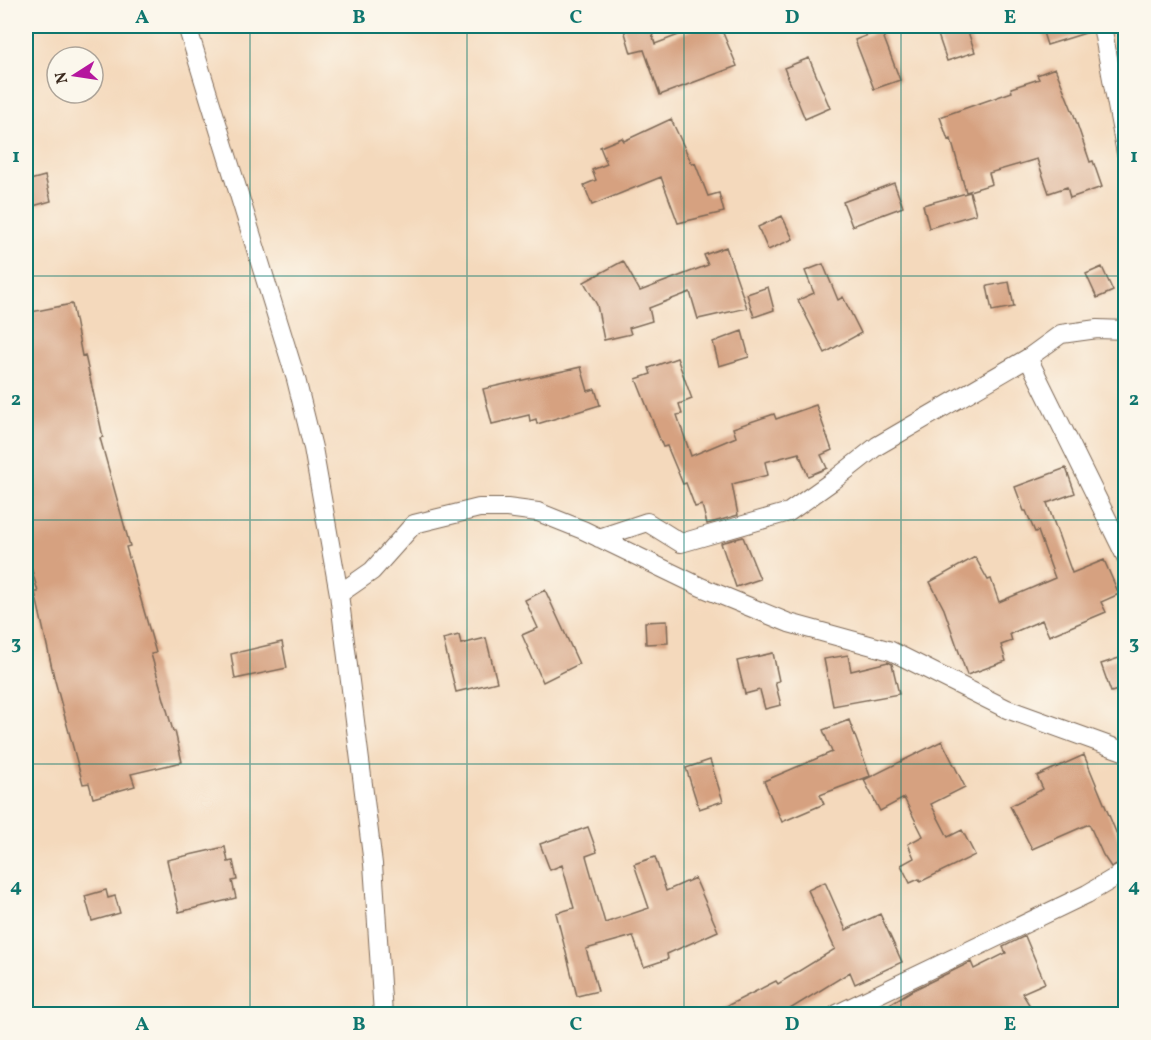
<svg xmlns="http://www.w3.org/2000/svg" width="1151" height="1040" viewBox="0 0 1151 1040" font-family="Vollkorn,serif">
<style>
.building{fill:#d6a180}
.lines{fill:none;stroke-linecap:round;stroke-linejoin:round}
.minor-casing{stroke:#7c6755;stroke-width:20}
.minor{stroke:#fff;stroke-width:18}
.grid{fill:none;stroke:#0f766e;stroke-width:1.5;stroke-opacity:0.55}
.neatline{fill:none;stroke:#0f766e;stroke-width:2}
.grid-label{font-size:20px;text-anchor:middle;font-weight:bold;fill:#0f766e}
</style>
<rect width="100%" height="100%" fill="#fbf7ec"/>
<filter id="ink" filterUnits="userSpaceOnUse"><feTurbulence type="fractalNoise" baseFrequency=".0167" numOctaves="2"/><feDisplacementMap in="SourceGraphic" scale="12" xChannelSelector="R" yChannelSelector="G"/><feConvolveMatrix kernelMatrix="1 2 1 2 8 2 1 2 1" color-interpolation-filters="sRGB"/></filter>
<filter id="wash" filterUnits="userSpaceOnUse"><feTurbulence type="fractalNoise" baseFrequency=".008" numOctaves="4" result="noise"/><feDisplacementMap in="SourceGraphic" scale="24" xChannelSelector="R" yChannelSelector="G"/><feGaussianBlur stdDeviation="1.35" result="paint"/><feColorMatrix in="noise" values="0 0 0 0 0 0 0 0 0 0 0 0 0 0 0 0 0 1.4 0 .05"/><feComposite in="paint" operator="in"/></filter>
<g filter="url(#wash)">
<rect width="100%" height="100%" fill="#f4d9bc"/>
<g id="blocks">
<path class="building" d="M623,26H650L655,44L702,26H720L737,66L660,95L644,50L631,53Z
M935,26H966L975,52L947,61Z
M1041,26H1091L1092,31L1047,45Z
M881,30L900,80L874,89L855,40Z
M809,58L830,108L805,119L784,68Z
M1055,68L1074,115L1090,162L1093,161L1102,187L1070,198L1067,187L1049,193L1037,159L989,173L992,184L966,192L951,139L948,140L940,117L1012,92L1011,88L1039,79L1037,75Z
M671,119L692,164L695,163L708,196L719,193L724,212L678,223L661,177L592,205L584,185L596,180L592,170L607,164L600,147L622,138L624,141Z
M45,176L51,201L26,208V181Z
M894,183L903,207L852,226L843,202Z
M970,192L976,214L929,228L923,205Z
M782,216L793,239L768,250L758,227Z
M726,247L747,308L698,319L690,292L649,308L652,321L629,328L631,334L604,340L597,305L584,282L623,261L640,291L708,265L704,255Z
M823,264L838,300L843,297L861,333L825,353L798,300L814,293L805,271Z
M1102,267L1113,291L1097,298L1086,274Z
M1009,282L1014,307L992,311L987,286Z
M768,287L774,310L754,317L747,294Z
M72,304L82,356L85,355L103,437L100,438L130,546L126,547L156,653L151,654L173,731H175L182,762L131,774L135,786L93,798L89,783L83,784L54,677L35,592H38L26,549V313Z
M742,331L749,357L719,366L713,342Z
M677,358L692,399L679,404L682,414L677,415L691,456L736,437L733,428L774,414L776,419L816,405L832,450L821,455L827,468L808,476L799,453L765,462L768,475L732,484L738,515L707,524L702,505L695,507L686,483L683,484L667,446L663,447L636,379L651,374L649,368Z
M581,367L588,391L595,389L600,405L537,424L536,419L530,421L529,415L492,424L483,389Z
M1066,468L1075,493L1047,503L1072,573L1104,560L1119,594L1101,602L1106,612L1049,636L1042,620L1010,634L1012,641L1001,645L1006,661L967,675L944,609L930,582L975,557L988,580L991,579L999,602L1055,578L1038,531L1035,532L1026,511H1024L1015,487Z
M743,537L760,579L736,587L721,543Z
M545,590L579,664L543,682L522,635L538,628L525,600Z
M667,621L668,643L646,644L645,622Z
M459,635L461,644L486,638L497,682L456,692L443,639Z
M282,642L287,668L235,679L231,654Z
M773,653L779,681L775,682L781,705L765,709L760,690L745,694L737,661Z
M848,655L851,671L888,662L892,664L899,694L833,706L824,659Z
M1125,656V688L1111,692L1101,664Z
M849,720L870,776L820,795L824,804L782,822L764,781L832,752L823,730Z
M942,741L965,787L931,804L948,837L962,830L975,855L920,882L919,879L910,883L901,865L914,858L908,844L923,836L904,798L880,811L864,780Z
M1084,755L1125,854V860L1111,867L1103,855L1089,824L1032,849L1010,806L1043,789L1037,776Z
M710,760L723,801L699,809L686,768Z
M588,827L597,852L586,856L605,923L649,908L634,864L655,857L666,891L695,878L718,931L667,954L668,959L644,967L633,936L586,949L598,991L577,996L556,913L574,908L562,865L550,870L540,844Z
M225,847L228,862L233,861L237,880L232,881L236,898L179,912L167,860Z
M825,882L846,930L880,914L902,962L855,984L850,972L790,1009L793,1014H711L776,981L778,984L835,949L808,890Z
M106,890L108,898L115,896L120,913L92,921L85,896Z
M1025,936L1045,983L1022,993L1035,1014H874L911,991L971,962L974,969L1006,953L1003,947Z"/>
</g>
</g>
<g filter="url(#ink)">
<use href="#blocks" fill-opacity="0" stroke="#7c6755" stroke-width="1.5"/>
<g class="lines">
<defs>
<path id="minor" d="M187,26L296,379L313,448L339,594L373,864L383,1014
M1102,26L1126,153
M1028,358L1126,557
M599,538L647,522L681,543L789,512L834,480L877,446L1028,358L1061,334L1097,329L1126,330
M339,594L372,571L414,524L479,508H507L538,512L583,530L701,587L789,623L891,651L1007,709L1126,752
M837,1014L1087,894L1126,871"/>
</defs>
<use href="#minor" class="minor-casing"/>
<use href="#minor" class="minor"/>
</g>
</g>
<path class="grid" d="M250,26V1014M467,26V1014M684,26V1014M901,26V1014M26,276H1126M26,520H1126M26,764H1126"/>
<rect width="1151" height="1040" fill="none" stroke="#fbf7ec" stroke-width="66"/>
<g transform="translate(75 75) rotate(258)"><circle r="28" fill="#fbf7ec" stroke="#aea59a" stroke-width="1.5"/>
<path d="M0-4.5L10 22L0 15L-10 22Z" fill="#b5179e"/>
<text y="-9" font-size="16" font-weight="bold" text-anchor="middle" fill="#3b2a1e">N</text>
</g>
<rect x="33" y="33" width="1085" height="974" class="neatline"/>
<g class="grid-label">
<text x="142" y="23">A</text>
<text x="359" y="23">B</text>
<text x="576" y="23">C</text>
<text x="792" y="23">D</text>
<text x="1010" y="23">E</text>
<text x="16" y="162">1</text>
<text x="1134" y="162">1</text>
<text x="16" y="405">2</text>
<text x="1134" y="405">2</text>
<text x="16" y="649">3</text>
<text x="1134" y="649">3</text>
<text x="16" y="892">4</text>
<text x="1134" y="892">4</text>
<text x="142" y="1030">A</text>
<text x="359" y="1030">B</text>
<text x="576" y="1030">C</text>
<text x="792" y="1030">D</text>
<text x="1010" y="1030">E</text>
</g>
</svg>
